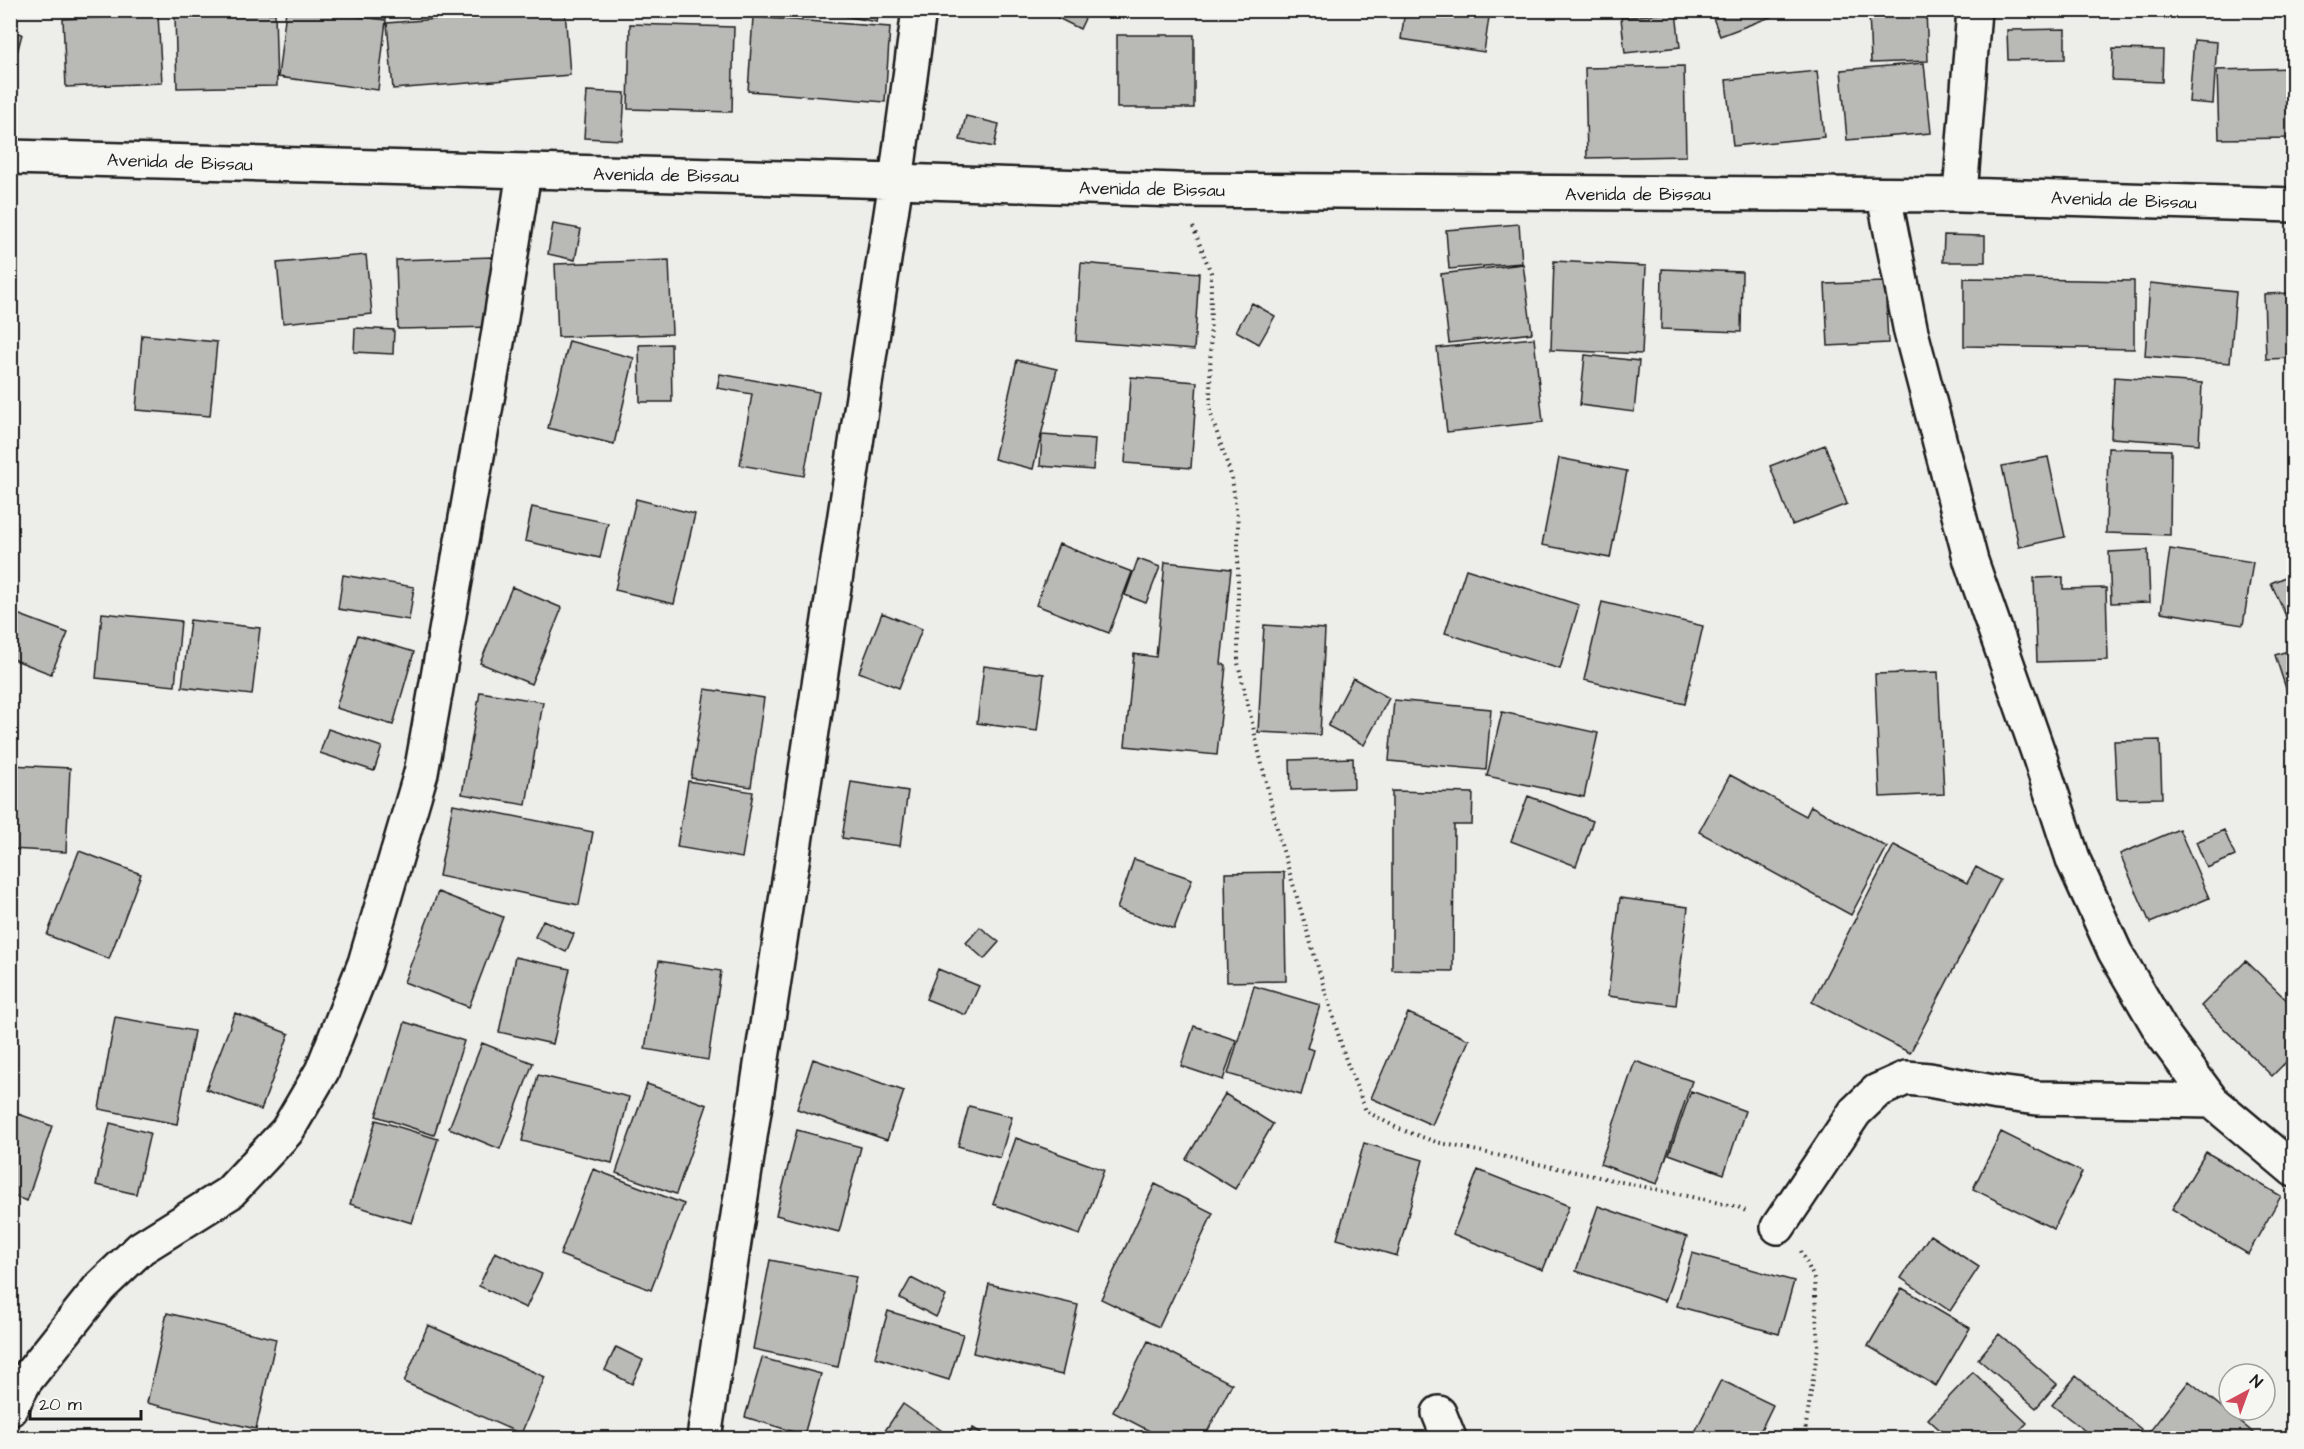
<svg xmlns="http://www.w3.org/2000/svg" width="2304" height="1449" viewBox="0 0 2304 1449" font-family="'Architects Daughter',sans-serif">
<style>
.building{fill:#b9b9b6;stroke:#1c1c1c;stroke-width:1.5}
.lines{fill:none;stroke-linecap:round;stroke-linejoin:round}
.street-casing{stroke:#1c1c1c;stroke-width:38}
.path{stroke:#1c1c1c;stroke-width:4;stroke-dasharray:1.5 4.5;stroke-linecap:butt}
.street{stroke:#f6f6f2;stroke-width:33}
.labels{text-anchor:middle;stroke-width:4.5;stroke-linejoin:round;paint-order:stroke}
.street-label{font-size:18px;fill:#1c1c1c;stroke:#f6f6f2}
</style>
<rect width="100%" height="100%" fill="#edede9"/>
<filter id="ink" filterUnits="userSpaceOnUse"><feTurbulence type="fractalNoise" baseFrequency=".0167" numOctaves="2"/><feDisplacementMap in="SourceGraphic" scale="12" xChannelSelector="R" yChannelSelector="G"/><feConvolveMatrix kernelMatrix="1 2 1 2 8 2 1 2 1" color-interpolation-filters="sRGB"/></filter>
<g filter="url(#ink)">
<path class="building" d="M286,10H305L386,20L378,90L278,77Z
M461,10H565L570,75L393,89L387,23L461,17Z
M812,10H879L877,22Z
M1042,10H1089L1080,29Z
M1405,10H1490L1484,52L1401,39Z
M1710,10H1771L1773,16L1720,36Z
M1869,10H1926L1928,61L1871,63Z
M1676,12L1680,47L1625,53L1621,18Z
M275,13L277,86L177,88L175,15Z
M158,15L162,83L66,87L63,19Z
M753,17L890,27L885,102L748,91Z
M630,24L734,27L732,112L628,109Z
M2065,29V59L2008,60L2007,30Z
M10,31L22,34L10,79Z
M1117,35H1194V108H1117Z
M2194,40L2217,42L2213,104L2189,102Z
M2113,49L2163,50L2162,82L2112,80Z
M1924,63L1931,133L1847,140L1841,70Z
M1684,66L1686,156L1587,158L1585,68Z
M2294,68V138L2219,139L2217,70Z
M1817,71L1824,137L1733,146L1726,80Z
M587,91L625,93L622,140L584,138Z
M966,116L999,124L994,147L960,140Z
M553,224L581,229L575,260L548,254Z
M1519,224L1522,263L1449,269L1446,230Z
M1944,235L1985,236V262H1943Z
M366,255L372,314L283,323L277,263Z
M493,257L495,327L398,329L396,260Z
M669,260L672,334L558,337L555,264Z
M1554,261L1646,266L1642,354L1551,350Z
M1081,263L1199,273L1194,350L1076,341Z
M1523,264L1532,333L1449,343L1441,274Z
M1662,269L1742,272L1741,332L1661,329Z
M1964,278L2134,281V349L1964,346Z
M1885,282L1888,343L1828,346L1825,284Z
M2150,283L2236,292L2230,363L2145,356Z
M2294,293V358L2266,359L2264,294Z
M1252,303L1275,316L1259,344L1236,331Z
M355,328L394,330L393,354L354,352Z
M142,335L217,342L210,416L136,410Z
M1534,338L1543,422L1447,432L1437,348Z
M569,341L634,358L614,444L548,428Z
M671,344L672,402H640L639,345Z
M1585,355L1639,361L1634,412L1580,405Z
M1017,360L1057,369L1033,469L994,459Z
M720,374L819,392L804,476L740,465L752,394L717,388Z
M1131,377L1197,382L1191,468L1125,463Z
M2114,377L2202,383L2199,444L2111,438Z
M1042,435L1095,439L1093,470L1040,466Z
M1825,445L1847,504L1792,525L1770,466Z
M2108,448L2171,450L2170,535L2106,533Z
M2048,457L2065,537L2019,547L2002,466Z
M1559,458L1627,471L1610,558L1542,545Z
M636,499L695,514L674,604L615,590Z
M532,507L608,523L600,558L525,541Z
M1059,544L1132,572L1109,633L1036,605Z
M2170,549L2253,562L2243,625L2161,612Z
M2148,550L2150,602L2111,603L2109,552Z
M1138,559L1160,567L1146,603L1125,595Z
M1165,562L1231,569L1221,664L1226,665L1217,755L1125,746L1134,654L1156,657Z
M1466,569L1579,605L1560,669L1445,633Z
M2294,573V634L2271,583Z
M343,575L414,587L409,620L338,609Z
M2063,577V589L2106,588L2108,660L2037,662L2034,578Z
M512,587L562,608L531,684L480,663Z
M1602,602L1703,626L1685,704L1584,680Z
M12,612L68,633L51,674L10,658V617Z
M102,613L181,621L175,686L96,678Z
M882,613L922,629L899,688L859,672Z
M190,620L260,628L252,695L182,687Z
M1264,625L1325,629L1320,735L1258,732Z
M358,635L414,652L393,725L336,708Z
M2294,649V713L2275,655Z
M984,666L1044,674L1037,731L977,723Z
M1938,672L1944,794L1880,797L1875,674Z
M1353,678L1389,698L1364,745L1328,726Z
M705,689L764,698L751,787L691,778Z
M480,692L543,702L526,805L462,794Z
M1394,700L1491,709L1486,770L1389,761Z
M1502,712L1598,733L1584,797L1487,776Z
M328,729L382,747L374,771L320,753Z
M2160,740L2162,798L2117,799L2114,741Z
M1353,758L1354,788L1291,790L1290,760Z
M10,765L70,768L66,852L10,849Z
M1730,775L1806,816L1811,806L1887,847L1851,915L1699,832Z
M688,781L753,792L742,858L677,847Z
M851,782L908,791L900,846L842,838Z
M1392,791L1473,793L1472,825H1454L1453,971L1392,970Z
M1528,796L1593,821L1576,866L1511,841Z
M453,804L593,832L579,905L439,876Z
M2179,829L2209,898L2150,923L2120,854Z
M2224,830L2235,856L2207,868L2196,842Z
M1894,845L1967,883L1976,867L2000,880L1910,1053L1812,1002Z
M79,851L141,874L109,959L47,935Z
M1134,859L1192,879L1174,929L1117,909Z
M1284,872L1286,981L1227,982L1225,873Z
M438,892L503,917L469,1007L404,982Z
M1620,898L1688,907L1676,1005L1608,996Z
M543,920L574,934L566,952L535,937Z
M980,927L999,942L984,959L966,943Z
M515,957L570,969L553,1044L499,1032Z
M659,961L721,971L708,1060L645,1049Z
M2246,961L2294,1007V1054L2272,1076L2201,1006Z
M938,969L979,986L966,1015L926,999Z
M1254,986L1320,1005L1307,1048L1314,1050L1301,1095L1228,1074Z
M235,1013L289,1034L261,1110L206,1089Z
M1408,1013L1469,1040L1432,1125L1371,1098Z
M115,1017L194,1031L177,1124L99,1109Z
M405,1022L464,1041L434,1135L376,1116Z
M1194,1026L1236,1040L1223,1080L1181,1066Z
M482,1043L533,1063L500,1149L449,1128Z
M813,1059L904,1091L887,1140L797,1109Z
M1635,1061L1692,1081L1657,1184L1600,1164Z
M538,1075L629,1097L612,1163L522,1141Z
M647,1084L707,1105L676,1194L616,1173Z
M1691,1091L1745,1111L1724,1174L1669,1154Z
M1225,1094L1273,1124L1235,1189L1186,1159Z
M969,1106L1012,1117L1000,1158L958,1146Z
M10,1111L52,1126L27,1201L10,1195Z
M376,1120L438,1139L412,1223L350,1204Z
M110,1123L150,1133L136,1194L96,1185Z
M797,1130L861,1147L839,1232L776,1215Z
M2001,1132L2082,1172L2054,1229L1973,1189Z
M1016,1138L1104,1170L1080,1235L993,1204Z
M1364,1143L1423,1160L1397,1256L1337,1239Z
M2206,1152L2281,1196L2248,1254L2172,1209Z
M593,1169L684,1204L651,1290L560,1255Z
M1478,1170L1569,1206L1543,1270L1453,1234Z
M1155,1184L1213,1213L1159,1327L1101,1299Z
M1598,1206L1687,1237L1665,1301L1576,1271Z
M1930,1235L1979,1267L1950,1311L1901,1278Z
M495,1252L542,1274L526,1308L479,1286Z
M1692,1253L1794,1281L1779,1334L1677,1306Z
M770,1260L856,1277L838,1367L753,1349Z
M911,1278L946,1296L936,1317L900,1298Z
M989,1284L1078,1305L1062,1375L973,1353Z
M1902,1288L1970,1328L1936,1386L1868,1346Z
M888,1311L963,1334L949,1380L875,1357Z
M167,1313L276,1339L256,1429L147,1403Z
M428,1325L545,1377L521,1434L404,1382Z
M1999,1334L2057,1384L2036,1408L1978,1359Z
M1148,1341L1232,1384L1204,1438H1163L1113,1412Z
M616,1347L643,1360L632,1384L605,1370Z
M762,1358L821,1374L804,1435L745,1417Z
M1973,1372L2027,1423L2012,1438H1949L1928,1419Z
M2076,1376L2141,1429L2133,1438H2094L2052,1405Z
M1721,1380L1773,1405L1757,1438H1692Z
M2189,1381L2260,1438H2159L2150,1431Z
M903,1404L951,1437L950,1438H880Z
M973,1428L989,1438H966Z"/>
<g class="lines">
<defs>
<path id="street" d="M10,157L896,181L1178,190L1960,195L2294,205
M1960,195L1974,10
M1884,196L1911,332L1971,561L2039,755L2074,862L2115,952L2164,1036L2212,1101L2294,1170
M1778,1227L1855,1112L1877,1091L1906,1078L1929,1080L1998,1093L2037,1098L2212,1101
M10,1409L25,1381L100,1287L141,1248L229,1193L287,1131L322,1071L365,963L421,773L498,337L524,172
M1439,1413L1449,1438
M704,1438L896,181L919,10"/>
</defs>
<use href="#street" class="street-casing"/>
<path class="path" d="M1193,227L1211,273L1210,412L1232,478L1238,524V663L1280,841L1346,1060L1366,1111L1397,1128L1436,1142L1738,1207L1748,1212
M1801,1251L1814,1278L1818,1346L1804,1438"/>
<use href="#street" class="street"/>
</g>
</g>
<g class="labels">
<g class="street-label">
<text transform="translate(180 162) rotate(2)" y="6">Avenida de Bissau</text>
<text transform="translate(666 175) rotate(1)" y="6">Avenida de Bissau</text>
<text transform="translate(1152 189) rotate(1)" y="6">Avenida de Bissau</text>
<text x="1638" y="200">Avenida de Bissau</text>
<text transform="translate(2124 200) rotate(2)" y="6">Avenida de Bissau</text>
</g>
</g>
<rect width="2304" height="1449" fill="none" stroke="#f6f6f2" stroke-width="36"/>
<rect x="18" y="18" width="2268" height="1413" fill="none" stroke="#1c1c1c" stroke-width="2" filter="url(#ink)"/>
<g transform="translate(2247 1392) rotate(41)"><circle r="28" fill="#f6f6f2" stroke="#9f9f9c" stroke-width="1.5"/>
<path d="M0-4.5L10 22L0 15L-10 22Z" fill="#d1495b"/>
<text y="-9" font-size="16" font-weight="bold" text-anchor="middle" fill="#1c1c1c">N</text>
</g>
<path d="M30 1410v9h111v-9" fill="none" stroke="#1c1c1c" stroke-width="3"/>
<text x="39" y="1410" font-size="18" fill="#1c1c1c" stroke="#f6f6f2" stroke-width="4.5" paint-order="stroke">20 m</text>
</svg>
